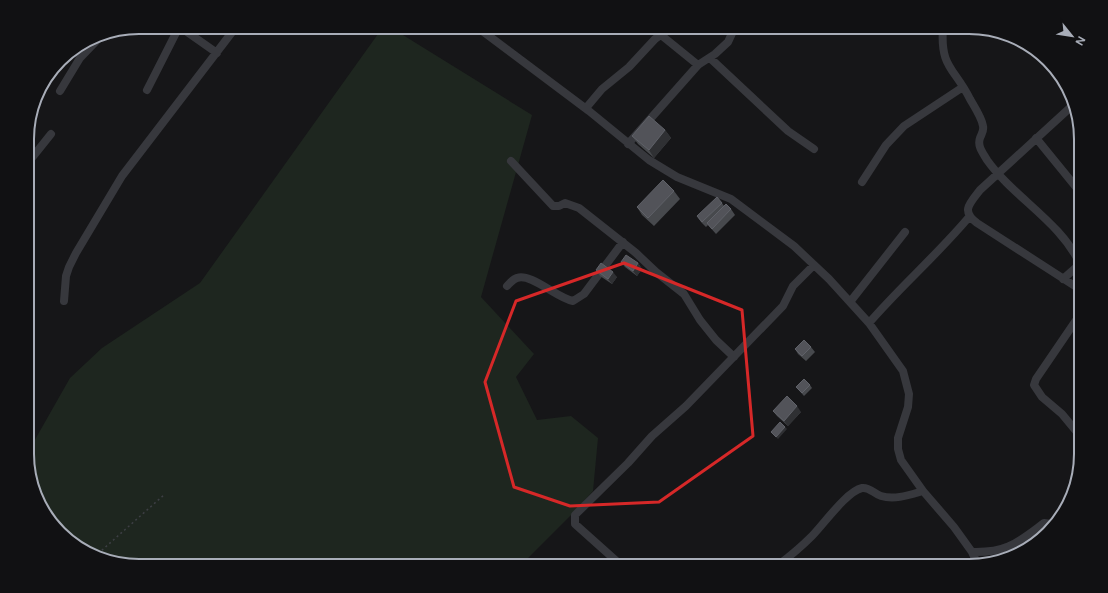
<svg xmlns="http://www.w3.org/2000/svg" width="1108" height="593" viewBox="0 0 1108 593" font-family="Figtree,sans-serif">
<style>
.green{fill:#1e261f}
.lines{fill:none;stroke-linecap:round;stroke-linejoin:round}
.path{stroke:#3d3f44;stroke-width:1.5;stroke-dasharray:2 3;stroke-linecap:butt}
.minor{stroke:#37383d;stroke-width:8}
.wall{fill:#47494d}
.shaded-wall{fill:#2f3033}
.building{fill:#525359;stroke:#5f6168}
.marked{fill:none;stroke:#d62828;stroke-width:3;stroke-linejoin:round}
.rim{fill:none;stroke:#a8adb8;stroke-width:2}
</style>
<rect width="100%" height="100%" fill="#161618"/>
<path class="green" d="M383,27H390L532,115L481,297L534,354L516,377L537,420L571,416L598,438L593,491L573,513L520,566H139L89,554L50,522L28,469V452L70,378L102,348L200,283Z"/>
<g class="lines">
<path class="path" d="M48,518L74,542
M89,554H90
M93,555L101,551L165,494"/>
<path class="minor" d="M180,27L217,53
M477,27L589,111L649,160L677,177L731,199L794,246L829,279L869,323L903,371L909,394L908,407L898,438V449L901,460L923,491L954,527L972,552L978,565
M943,27C940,68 954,67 970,99C974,106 982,118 983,126C984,131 982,133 980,138C977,146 983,153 987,160C1014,198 1061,222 1080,264
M661,35L698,65
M710,58L788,131L814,149
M147,90L179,27
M60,91L80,58L103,34
M1073,105L980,190C969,204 961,211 977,223L1081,290
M586,108L602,89L629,67L655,39L672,27
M1036,138L1080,192
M628,144L698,65L715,54L728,42L735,27
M511,161L553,206H559L565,203L579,208L636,253L656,272L684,294L700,320L716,340L734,357
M27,164L51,134
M862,182L886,145L904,126L963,87
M1063,279L1080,264
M507,286C510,283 513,279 517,278C531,273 557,298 573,301L584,294L623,242
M64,301L66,276L69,267L76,253L122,176L236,27
M850,302L905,232
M1081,313L1036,379L1034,385L1042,397L1062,414L1081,437
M869,323C901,286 938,254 969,217
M972,552C1007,553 1017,543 1044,523L1051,524
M622,566L575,524V515L628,463L652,436L686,406L783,306L793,286L814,265
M777,566C789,557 801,547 812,536C823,525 847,491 862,488C870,487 874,494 881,496C895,500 909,495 923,491"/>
</g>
<path class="wall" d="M665,130L671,138L654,158L638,144L632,136Z
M674,191L680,199L654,226L642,215L637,207Z
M722,203L724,206L731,209L735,215L716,234L708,225L706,227L701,222L697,216Z
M621,262L638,263L642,269L637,276L625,267Z
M596,270L617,277L612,284L600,276Z
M811,347L815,352L806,361L798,354L795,349Z
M810,385L812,388L804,396L796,387Z
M773,411L801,412L788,426L777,416Z"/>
<path class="shaded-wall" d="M665,130L671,138L654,158L649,150Z
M638,263L642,269L637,276L633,271Z
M613,272L617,277L612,284L608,279Z
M797,406L801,412L788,426L784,421Z
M785,427L787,429L778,439L776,437Z"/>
<path class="building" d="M649,116L665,130L649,150L632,136Z
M663,180L674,191L648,218L637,207Z
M717,197L722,203L702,222L697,216Z
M726,204L731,209L712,229L707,223Z
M626,255L638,263L633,271L621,262Z
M601,263L613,272L608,279L596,270Z
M804,340L811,347L802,356L795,349Z
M804,379L810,385L802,393L796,387Z
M787,396L797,406L784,421L773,411Z
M780,422L785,427L776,437L771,432Z"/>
<path class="marked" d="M624,263L742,310L753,436L659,502L570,506L514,487L485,382L516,301Z"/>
<path d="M0 0H1108V593H0ZM139 34H969A105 105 0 0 1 1074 139V454A105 105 0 0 1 969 559H139A105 105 0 0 1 34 454V139A105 105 0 0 1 139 34Z" fill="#111113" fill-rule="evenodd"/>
<path class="rim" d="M139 34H969A105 105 0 0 1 1074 139V454A105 105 0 0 1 969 559H139A105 105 0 0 1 34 454V139A105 105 0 0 1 139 34Z"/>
<g transform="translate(1072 36) rotate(120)" stroke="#111113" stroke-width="3" paint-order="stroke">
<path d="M0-3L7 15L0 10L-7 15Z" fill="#a8adb8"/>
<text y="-6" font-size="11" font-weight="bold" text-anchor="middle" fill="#a8adb8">N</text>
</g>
</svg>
